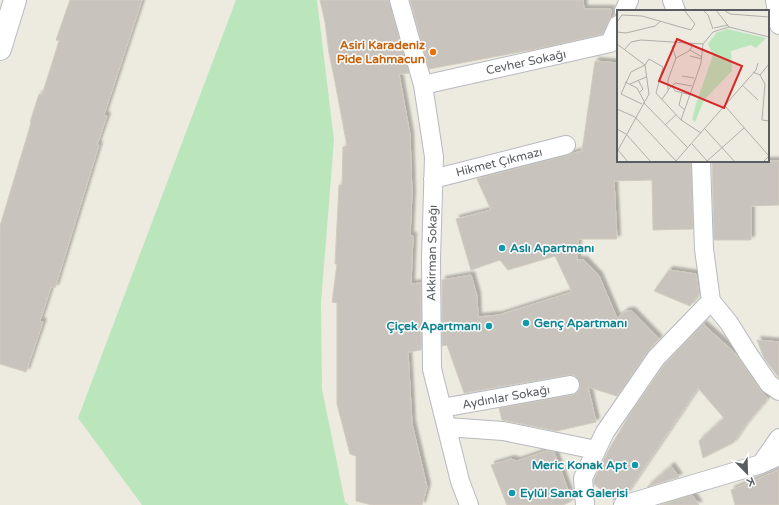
<svg xmlns="http://www.w3.org/2000/svg" width="779" height="505" viewBox="0 0 779 505" font-family="'Varela Round',sans-serif">
<style>
.green{fill:#bbe6bb}
.building{fill:#c8c4bd;stroke:#d2cbbe;filter:url(#shadow)}
.lines{fill:none;stroke-linecap:round;stroke-linejoin:round}
.street-casing{stroke:#b6b9be;stroke-width:20}
.secondary-casing{stroke:#b6bac0;stroke-width:24}
.street{stroke:#fff;stroke-width:18}
.secondary{stroke:#fff;stroke-width:22}
.food-dot{fill:#e8710a;stroke:#fff;stroke-width:1.5}
.culture-dot{fill:#0f9aa8;stroke:#fff;stroke-width:1.5}
.labels{text-anchor:middle;stroke-width:3;stroke-linejoin:round;paint-order:stroke}
.food-label{font-size:12px;font-weight:bold;fill:#c56008;stroke:#fff;text-anchor:end}
.street-label{font-size:12px;fill:#595d62;stroke:#fff}
.culture-label{font-size:12px;font-weight:bold;fill:#0d838f;stroke:#fff;text-anchor:start}
.inset-road{fill:none;stroke:#aeaeaa;stroke-width:1}
.view{fill:#d62828;fill-opacity:0.15;stroke:#d62828;stroke-width:2}
.inset-edge{fill:none;stroke:#595d62;stroke-width:2}
</style>
<defs>
<filter id="shadow"><feDropShadow dx="3.5" dy="-3.5" stdDeviation="1" flood-color="#0004"/></filter>
</defs>
<rect width="100%" height="100%" fill="#edeae0"/>
<path class="green" d="M236,0H317L334,140L321,303L322,389L345,502L349,505H142L78,418Z"/>
<path class="building" d="M70,0H142L104,115L107,116L97,145H99L55,288L51,287L40,321L43,322L26,372L0,364V226L31,123L30,122L39,94L42,95L59,41L56,40Z
M320,0H389L409,73L399,74L410,135L412,194L410,236H413L411,284L421,283V350L408,352L412,424L427,487L422,505H372L356,501V456L350,454L337,404V303L332,302L337,264H335L339,185H342L343,147L347,146L335,82L329,53L325,22Z
M410,0H583L584,9H611L610,19L603,34L541,48L429,69Z
M595,61L618,63V161H691L693,229L653,230L652,180L614,181L617,239H578L577,260H584L599,276L617,318L626,311H632L659,339L647,352L617,396L588,387L596,422L557,431L502,420L499,408L572,395L577,393L580,388V383L578,379L574,375H568L464,393L447,345L442,346V280L471,275L477,296L478,317L499,315L572,292L555,256L508,270L500,260L471,270L456,219L491,210L477,179L582,151Z
M712,161H779V205L751,206V240H714Z
M669,270L696,274L699,294L690,306L654,291Z
M703,324L735,353L760,390L768,398L744,427L733,443L703,458L699,441L724,418L698,388L627,493L620,495L614,500L594,484V480L608,451L630,414L664,365Z
M757,340L779,342V378L764,358Z
M546,451L554,452L572,501L563,505H507L491,465L511,459L517,461Z
M671,466L679,477L647,487Z
M779,470V505H735L731,490Z
M692,495L699,505H660Z"/>
<g class="lines">
<defs>
<path id="street" d="M399,0L423,85L434,157L431,259L432,369L460,481L469,505
M672,0L676,11
M775,0L779,25
M624,11L629,0
M423,85L610,43L618,25
M701,161L704,249L711,301L729,323L749,355L769,384L779,391
M433,179L566,145
M442,408L570,385
M447,427L503,431L596,450
M761,464L779,438
M585,505L583,478L605,432L656,358L711,301
M623,505L761,464L779,456"/>
<path id="secondary" d="M0,49L15,0"/>
</defs>
<use href="#street" class="street-casing"/>
<use href="#secondary" class="secondary-casing"/>
<use href="#street" class="street"/>
<use href="#secondary" class="secondary"/>
</g>
<circle class="food-dot" cx="433" cy="52" r="4"/>
<g class="culture-dot">
<circle cx="502" cy="248" r="4"/>
<circle cx="526" cy="323" r="4"/>
<circle cx="489" cy="326" r="4"/>
<circle cx="635" cy="465" r="4"/>
<circle cx="512" cy="493" r="4"/>
</g>
<g class="labels">
<g class="food-label">
<text x="425" y="49">Asiri Karadeniz<tspan x="425" dy="14">Pide Lahmacun</tspan></text>
</g>
<g class="street-label">
<text transform="translate(526 62) rotate(-12)" y="4">Cevher Sokağı</text>
<text transform="translate(499 162) rotate(-14)" y="4">Hikmet Çıkmazı</text>
<text transform="translate(432 253) rotate(-89)" y="4">Akkirman Sokağı</text>
<text transform="translate(506 397) rotate(-10)" y="4">Aydınlar Sokağı</text>
</g>
<g class="culture-label">
<text x="510" y="252">Aslı Apartmanı</text>
<text x="534" y="327">Genç Apartmanı</text>
<text x="481" y="330" text-anchor="end">Çiçek Apartmanı</text>
<text x="627" y="469" text-anchor="end">Meric Konak Apt</text>
<text x="520" y="497">Eylül Sanat Galerisi</text>
</g>
</g>
<g transform="translate(617 10)">
<rect width="152" height="152" fill="#edeae0"/>
<path d="M110,19L149,28L139,38L134,35L114,41L115,61L87,90L78,112L75,109L79,94L96,45L91,34L99,23Z" fill="#bbe6bb"/>
<path class="inset-road" d="M86,0L91,5L96,19M99,0L112,17L152,27M107,0L113,4L152,7M0,12L5,5L25,6L74,20L78,14L67,0M97,18L111,15M0,22L9,23L38,16L44,11M0,34L28,55L32,84L0,142M8,39L14,32L24,30L86,34M73,40L85,47M73,46L85,49M59,48L72,41L76,35M136,62L143,65L148,74L145,110L152,111M143,65L152,54M65,66L77,68M21,70L26,79L23,82M8,72L20,78L27,91M13,74L29,67M125,75L141,90M55,76L58,81L74,85M51,80L58,73L75,76M65,83L62,95L68,100M45,89L51,81V70L59,48L55,37L59,34M26,92L71,138M25,94L4,84L14,62L28,55L32,49L46,57L39,83L64,110L84,123M108,96L152,146L146,152M0,99L18,107L59,151M64,110L84,53L86,34L96,22L112,17M48,115L59,105M0,119L9,124L34,152M88,119L118,152M75,134L91,152M1,140L11,152M58,152L139,60L141,53M89,152L127,118"/>
<path class="view" d="M60,29L125,56L107,98L42,71Z"/>
<rect width="152" height="152" class="inset-edge"/>
</g>
<g transform="translate(747 473) rotate(157)" stroke="#ffffff" stroke-width="3" paint-order="stroke">
<path d="M0-3L7 15L0 10L-7 15Z" fill="#595d62"/>
<text y="-6" font-size="11" font-weight="bold" text-anchor="middle" fill="#595d62">K</text>
</g>
</svg>
